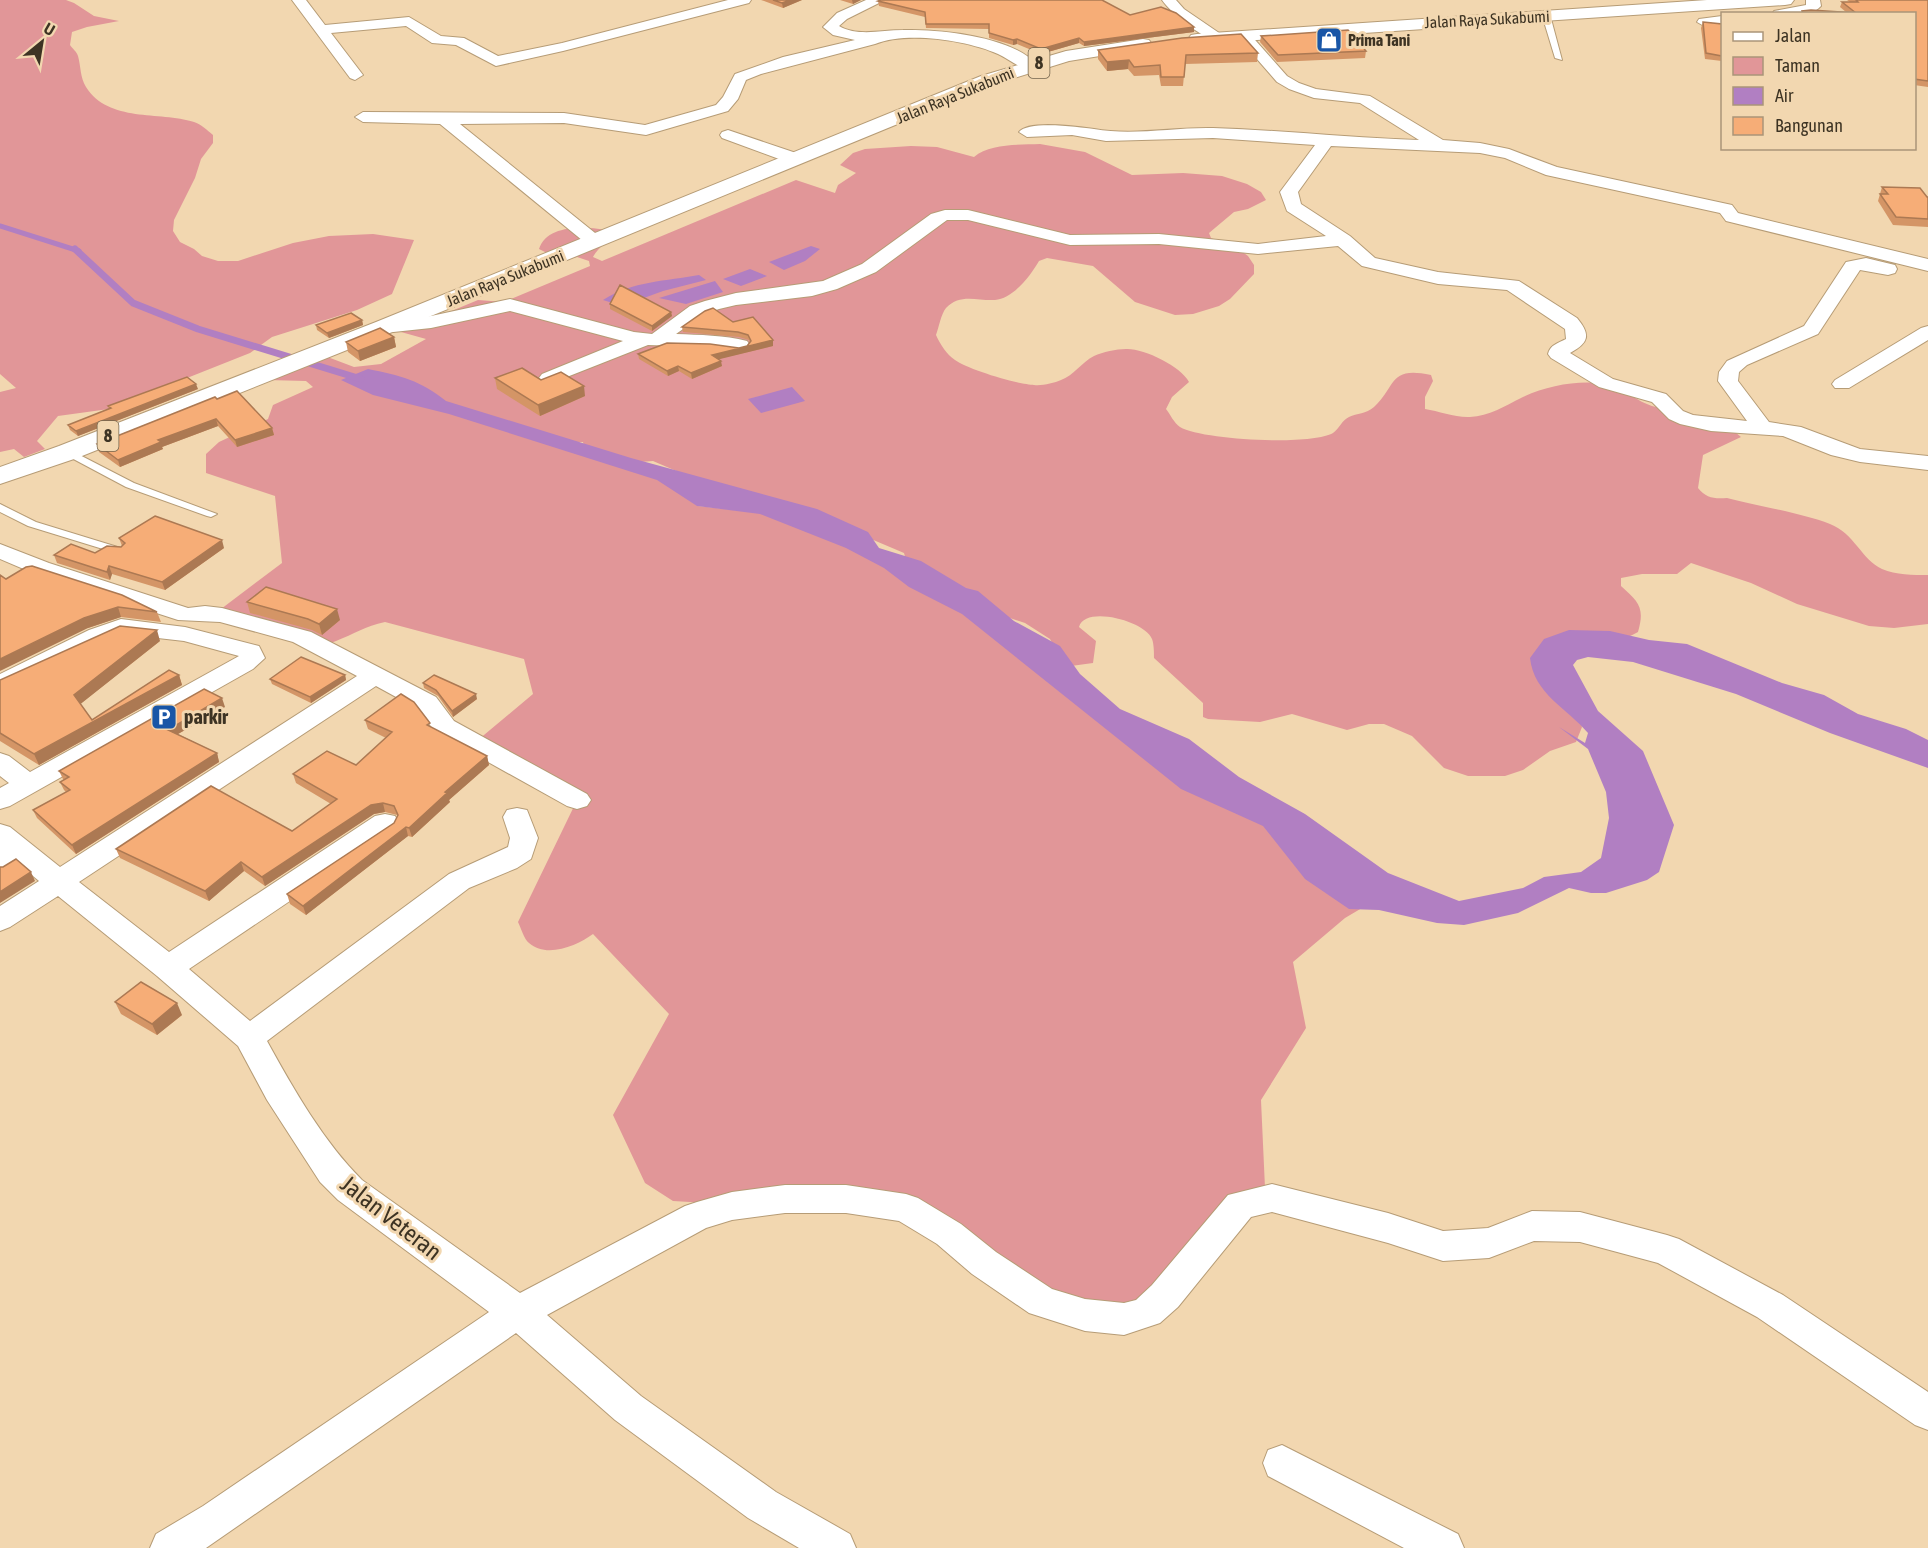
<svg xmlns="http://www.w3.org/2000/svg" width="1928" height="1548" viewBox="0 0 1928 1548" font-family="'Asap Condensed',sans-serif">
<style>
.green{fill:#e19698}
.water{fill:#b17fc2}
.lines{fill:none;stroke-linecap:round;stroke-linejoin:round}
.stream-far1{stroke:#b17fc2;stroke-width:5}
.stream{stroke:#b17fc2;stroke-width:7}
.lane-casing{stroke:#b69c76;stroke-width:2}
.street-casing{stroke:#b69c76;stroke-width:2}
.highway-casing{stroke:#b69c76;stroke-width:2}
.lane{fill:#fff;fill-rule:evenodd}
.street{fill:#fff;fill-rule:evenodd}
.highway{fill:#fff;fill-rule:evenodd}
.wall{fill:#d49566}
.shaded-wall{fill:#ac7953}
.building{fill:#f6ad77;stroke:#ac7953;stroke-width:1.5}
.labels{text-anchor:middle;stroke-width:6;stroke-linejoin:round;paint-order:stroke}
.far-street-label{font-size:16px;fill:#3d3323;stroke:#f2d7b0}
.far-poi-label{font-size:16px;font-weight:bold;fill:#3d3323;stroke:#f2d7b0;text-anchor:start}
.shield{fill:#f2d7b0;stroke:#73644d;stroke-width:1.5}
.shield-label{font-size:18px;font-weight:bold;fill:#3d3323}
.poi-label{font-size:20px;font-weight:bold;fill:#3d3323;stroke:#f2d7b0;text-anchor:start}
.near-street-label{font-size:24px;fill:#3d3323;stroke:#f2d7b0}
</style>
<rect width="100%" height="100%" fill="#f2d7b0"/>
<path class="green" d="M0,0H66L74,3L94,16L119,21L87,27L72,32L70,45C72,48 77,52 78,56C81,67 80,77 86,87C109,123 159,111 194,122C201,124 207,130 213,135V143L201,159L195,178L174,220L173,231L180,242L194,249L202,256L218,261H238L293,243L329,236L373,234L414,240L392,294L357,310L272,337L250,353L109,409L58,416L37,441L45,449L24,457L14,449L0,452V392L16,388L0,374Z
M1040,144L1085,152L1132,175L1183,173L1222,176L1247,184L1261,192L1266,200L1248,209L1234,212L1209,233L1211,238L1237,248L1248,256L1254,265V274L1230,299L1219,306L1193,314L1175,315L1135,302L1093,266L1047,258L1039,261C1031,275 1013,299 995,300C977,301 960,293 946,308C941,314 939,327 936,335C940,344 947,355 955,360C967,369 1019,385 1034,385C1042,386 1054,383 1061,380C1073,376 1082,362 1094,356C1103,352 1116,349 1126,349C1143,348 1181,366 1189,382L1172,397L1166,409C1170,414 1174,423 1180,427C1202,440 1310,446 1333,433C1339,429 1342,420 1349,417C1357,413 1366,414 1374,407C1397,386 1388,366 1431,375L1433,381L1425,397V409C1439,411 1456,418 1470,417C1489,416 1505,406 1521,398C1544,387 1572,381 1597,383C1624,385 1634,402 1656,407C1688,414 1716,415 1741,437L1703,455L1698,488C1706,498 1714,499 1727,498C1758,506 1801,513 1830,524C1854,533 1862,560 1882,569C1896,575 1913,575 1928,575V624L1894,628L1869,626L1797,604L1751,583L1691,563L1677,574H1642L1621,578V586C1639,602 1645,608 1638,632C1613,647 1580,640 1552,645L1540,665L1547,688L1577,713L1582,727L1576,742L1550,751L1523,770L1505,776H1468L1444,768L1412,736L1384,724H1369L1347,730L1292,714L1260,722L1208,719L1203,717V703L1154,658C1154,653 1154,644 1152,639C1145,621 1085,605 1079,627L1096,641L1093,663L1071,666L1063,663L1050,639L1025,623L983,609L972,600L969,590L950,585L941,575L906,560L904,553L871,539L834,518L814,517L812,511L788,507L734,491L688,476L653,461L627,463L585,450L583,442H578L575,453L658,479L698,506L761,513L847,547L886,567L910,586L964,613L1182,788L1264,824L1312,880L1367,905L1345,918L1293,962L1306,1028L1261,1100L1265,1188L1236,1199L1170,1297L1126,1314L1086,1311L1007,1275L911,1204L792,1197L707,1203L673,1201L645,1183L613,1115L669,1014L593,934C578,945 547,959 529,943C524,939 521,928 518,922L579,796L478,740L533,694L524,659L385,622C365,626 354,634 336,641C327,645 318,641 309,646L221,609L282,563L275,496L206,473V454L219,442L268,419L273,405L313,387L306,381L267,380L254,375L272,364L317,353L354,367L381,364L426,339L401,332L478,300L504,302L590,266L589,261L577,257L555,263L553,256L539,249C547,223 589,226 611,231C609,243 598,247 593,257L602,261L796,180L835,193L838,185L856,173L840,165L853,153L865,149L911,146L937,147L974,157C990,143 1020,145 1040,144Z"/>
<path class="water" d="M811,246L820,249L805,261L784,270L769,262Z
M750,269L767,276L741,286L723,279Z
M699,275L706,280L663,291L622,306L603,300C632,281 667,281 699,275Z
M715,281L723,292L686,304L659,298Z
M368,369C399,375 422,381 446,401L631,458L817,509L868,532L879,548L921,561L966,588L978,591L1014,621L1060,646L1080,674L1120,709L1189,739L1239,777L1305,814L1388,873L1459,901L1523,888L1544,877L1581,872L1601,858L1609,818L1606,792L1588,749L1559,727L1585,743L1588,733C1567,708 1534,694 1530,658L1544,639L1569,630L1610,631L1649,640L1687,644L1782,683L1824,695L1858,714L1906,729L1928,740V768L1830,733L1736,694L1633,662L1588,657L1577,660L1573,665L1598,711L1643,751L1674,825L1659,872L1647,880L1606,893H1591L1569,888L1518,913L1464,925L1437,923L1379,910L1349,909L1305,879L1263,826L1181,789L962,614L909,587L884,568L846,548L760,514L697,506L657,480L449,414L373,395L341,380Z
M792,387L805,401L761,413L748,399Z"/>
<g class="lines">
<path class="stream-far1" d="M0,226L79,251"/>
<path class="stream" d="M75,249L133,303L198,329L361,379"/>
<defs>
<path id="lane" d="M1546,13L1550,15L1562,60L1555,58L1542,15Z
M68,449L134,483L217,514L211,517L207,516L126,487L64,454L63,452Z
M0,504L36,522L124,549L126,551L124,553H116L28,526L0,512Z"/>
<path id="street" d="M292,0H306L325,25L409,17L441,36L464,38L498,56L562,43L728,0H751L749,3L563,51L496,66L456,45L432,43L406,26L331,33L363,75L355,80L350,78Z
M866,0H885L847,19L839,26C858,37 882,30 903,30C938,29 1014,36 1038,66L1035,69C1022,72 1010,59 998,54C966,40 907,31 875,44L761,74L746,80L738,99L728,111L646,135L564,123L460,124L600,237L603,241L600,245H588L440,124L363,122L355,117L363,112L564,113L645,125L716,105L723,97L735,74L783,57L855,40L833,35L823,27L837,13Z
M1162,0H1176L1184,9L1225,37L1223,40C1207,44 1171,13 1162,0Z
M1806,0H1820L1821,6C1810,18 1787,14 1772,14L1774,11L1806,5Z
M1722,16V24L1704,26L1697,22L1699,19Z
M1243,31L1248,32L1287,76L1299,83L1316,89L1370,96L1443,140L1480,143L1509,149L1557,167L1732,205L1738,213L1928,259V271L1726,221L1720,213L1546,175L1505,158L1480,153L1331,146L1298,192L1301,204L1350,236L1375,258L1438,272L1519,281L1577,318C1591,335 1589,343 1570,353L1613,379L1666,394L1683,411L1693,415L1747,421L1718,381L1719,372L1727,361L1804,326L1846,262L1866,258L1895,265L1897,269L1895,273L1888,275L1860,270L1818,334L1747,365L1739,372L1738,381L1769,422L1801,427L1860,449L1928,456V470L1860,462L1831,455L1783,436L1711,431L1680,424L1669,419L1652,402L1599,387L1551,358L1548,354C1550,345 1558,343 1566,339L1565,329L1507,290L1438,284L1362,266L1338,246L1258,254L1159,244L1070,245L968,220H947L876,272L837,289L812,296L736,305L719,309L704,314L676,334C700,335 724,335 747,341L750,345L747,349L740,351L711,347L648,345L549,384L542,382L539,378L542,374L623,341L510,311L431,328L384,333L377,331L374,327L377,323L384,321L431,316L510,299L634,332L652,334L690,306L705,301L736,293L823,281L862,264L931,214L945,210H968L1070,235L1159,234L1258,244L1326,236L1287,211L1280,192L1315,145L1213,138L1106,141L1072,135L1027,137L1019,132C1028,120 1080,127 1094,129C1133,136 1174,127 1213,128C1282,130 1350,138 1419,140L1360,103L1314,98L1289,89L1277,82L1236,35Z
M728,130L802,155L804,159L802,163H790L722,138L720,135L722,132Z
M1928,326V340L1849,388H1835L1832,384L1835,380L1921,328Z
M0,544L49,563L188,608L205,606L222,608L311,632L436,697L454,721L587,794L591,800L587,806L577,809L567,806L436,733L418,709L376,686L79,882L169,952L375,816L385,814L395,816L399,823L395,830L189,969L250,1021L449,874L508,847L510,838L503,817L507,810L517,808L527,810L538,838L531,859L517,868L469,888L267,1041C294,1090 323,1141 362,1180L520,1293L685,1206L697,1202L732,1192L785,1185H846L906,1194L918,1198L961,1224L996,1252L1052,1289L1085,1299L1124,1303L1136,1300L1152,1285L1228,1195L1272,1184L1388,1213L1443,1231L1488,1228L1532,1211L1580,1212L1667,1235L1679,1239L1783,1295L1928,1392V1430L1915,1425L1757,1317L1658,1263L1580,1242L1534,1241L1489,1258L1443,1261L1388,1243L1272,1212L1251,1217L1178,1307L1160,1323L1124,1335L1085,1331L1029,1313L972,1274L937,1244L899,1221L846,1213H785L732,1220L706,1228L547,1315L641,1396L776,1492L850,1534L856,1548H799L748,1518L615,1420L516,1333L206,1548H150L156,1534L203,1506L489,1312L338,1200L320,1182L267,1100L238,1046L157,976L58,896L10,927L0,931V906L39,881L20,865L0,874V824L10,827L60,867L357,676L293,642L220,622L178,620L33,573L0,559Z
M121,619L185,627L259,646L265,658L253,669L10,806L0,809V788L9,783L0,776V753L9,756L30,772L239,656L184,641L123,634L0,692V674L89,630Z
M1282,1445L1458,1534L1464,1548H1404L1268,1476L1263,1463L1268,1450Z"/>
<path id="highway" d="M1707,0H1794L1791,4L1785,5L1197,44L1191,43L1188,39L1191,35L1197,34Z
M1143,39L1149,40L1152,44L1149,48L1069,61L995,84L392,332L77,458L0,484V467L59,446L376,322L981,76L1066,51Z"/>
</defs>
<use href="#lane" class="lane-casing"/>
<use href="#street" class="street-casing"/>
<use href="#highway" class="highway-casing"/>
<use href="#lane" class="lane"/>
<use href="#street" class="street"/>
<use href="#highway" class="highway"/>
</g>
<path class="wall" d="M761,0H802L783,8Z
M840,0H861L853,4Z
M1847,0H1928V87L1914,85V14H1801L1802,11L1846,12L1840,7L1842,2H1850Z
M878,1L1130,15L1194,32L1084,46L1079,43L1041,54L1017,44L1013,45L989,38V29L926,28L925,17L879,6Z
M1703,22L1722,24V61L1705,59L1701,28Z
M1261,36L1366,51L1365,58L1277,62L1260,42Z
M1098,50L1258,53L1257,62L1185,64L1183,86H1161L1159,75L1134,76L1128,69L1107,71L1098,59Z
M1882,187L1928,197V227L1893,225L1878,201Z
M610,304L671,312L672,316L652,331L610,309Z
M362,320L363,325L329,338L317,330L316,325Z
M733,322L773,346L718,359L722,366L692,379L679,371L668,376L639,359L638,354L739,348L747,346L750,343L749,340L739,337L683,332L682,327Z
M394,337L396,347L360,361L348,352L346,342Z
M495,378L541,380L585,396L540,416L497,389Z
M198,389L78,436L70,430L68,425L109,409L108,406Z
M215,397L272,428L274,435L237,447L218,426L162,447L163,449L120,467L99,452L97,444Z
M119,538L224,548L165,590L112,574L110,580L57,563L54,555L95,553L121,547L122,546Z
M6,579L157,612L161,622L121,617L88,628Z
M247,602L340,620L322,635L312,630L250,613Z
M160,641L80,704L92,720L179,675L182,685L39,765L0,741V680Z
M345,675L346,680L311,703L272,684L270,679Z
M423,683L477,699L453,717L438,696L424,688Z
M225,707L178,734L217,753L219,762L76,854L37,818L33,810L66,792L64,790L60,782L64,780L63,779L59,771Z
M365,720L431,727L487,756L489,765L449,800L450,802L412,837L408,836L306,915L290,904L287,894L394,823L398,816L397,815L385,812L374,814L265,886L244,871L209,901L120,858L116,849L292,831L331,804L296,783L293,774L356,765L386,738L368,729Z
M115,1002L182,1015L157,1035L121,1014Z"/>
<path class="shaded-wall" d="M790,0H802L783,8L782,3Z
M852,0H861L853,4Z
M1194,27V32L1084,46V42Z
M1079,38V43L1041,54V49Z
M1017,39V44L1013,45V40Z
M1129,60L1128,69L1107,71V62Z
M671,312L672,316L652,331V326Z
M362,320L363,325L329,338L327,333Z
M394,337L396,347L360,361L358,351Z
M773,340V346L712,361V355Z
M721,361L722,366L692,379L691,373Z
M678,366L679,371L668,376L667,371Z
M196,384L198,389L78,436L76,431Z
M584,386L585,396L540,416L538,405Z
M216,419L218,426L162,447L163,449L120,467L118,460L158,440Z
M272,428L274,435L237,447L235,440Z
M222,540L224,548L165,590L162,582Z
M109,566L112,574L110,580L107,572Z
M118,607L121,617L88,628L0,671V659L84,618Z
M337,609L340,620L322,635L319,624Z
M157,630L160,641L78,706L74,695Z
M179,675L182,685L39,765L34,754Z
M345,675L346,680L311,703L310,697Z
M476,694L477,699L453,717L452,711Z
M222,698L225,707L171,738L168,730Z
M217,753L219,762L76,854L72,845Z
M487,756L489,765L449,800L450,802L412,837L409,828L445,792Z
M383,803L385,812L374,814L265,886L262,877L371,805Z
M406,827L408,836L306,915L303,906Z
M241,862L244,871L209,901L205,891Z
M31,872L35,881L0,903V892Z
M177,1003L182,1015L157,1035L152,1024Z"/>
<path class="building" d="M773,0H790L782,3Z
M881,0H1102L1130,15L1161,7L1176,13L1194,27L1084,42L1079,38L1041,49L1017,39L1013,40L989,33V24H926L925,12L878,1Z
M1856,0H1928V81L1914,79V14H1803L1802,11L1811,10L1856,13L1842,2H1858Z
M1703,22L1722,24V56L1706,53Z
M1348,30L1366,51L1278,55L1261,36Z
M1241,34L1258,53L1186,55L1184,77H1161L1160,65L1134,67L1129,60L1107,62L1098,50L1182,38Z
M1882,187L1920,188L1927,197H1928V219L1896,217L1880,194H1888Z
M620,285L671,312L652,326L610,304Z
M713,308L733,322L753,317L773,340L712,355L721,361L691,373L678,366L667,371L638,354L667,343L710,344L739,348L747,346L751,341L748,335L738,332L682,327L705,311Z
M351,313L362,320L327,333L316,325Z
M380,328L394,337L358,351L346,342Z
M522,368L541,380L561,372L584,386L538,405L495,378Z
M187,377L196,384L76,431L68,425L111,408L108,406Z
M237,391L272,428L235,440L216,419L158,440L161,442L118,460L97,444L215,397L217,399Z
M155,516L222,540L162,582L109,566L107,572L54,555L71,544L95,553L107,546L121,547L125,543L119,538Z
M32,566L122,595L157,612L118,607L84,618L0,659V575L6,579L26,567Z
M266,587L337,609L319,624L308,619L247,602Z
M120,626L157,630L74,695L92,720L169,670L179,675L34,754L0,733V680Z
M301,657L345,675L310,697L270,679Z
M434,675L476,694L452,711L436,690L423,683Z
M204,689L222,698L168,730L217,753L72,845L33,810L70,790L60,782L69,777L59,771Z
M401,694L414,702L430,723L427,725L487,756L445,792L447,793L409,828L406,827L303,906L287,894L394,823L398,815L394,806L383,803L371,805L262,877L241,862L205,891L116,849L211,786L292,831L337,799L293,774L327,751L356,765L392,732L365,720Z
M16,859L31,872L0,892V867H3Z
M141,982L177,1003L152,1024L115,1002Z"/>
<defs>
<symbol id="shop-square" viewBox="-11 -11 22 22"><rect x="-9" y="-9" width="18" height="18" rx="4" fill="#1956a7" stroke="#f2d7b0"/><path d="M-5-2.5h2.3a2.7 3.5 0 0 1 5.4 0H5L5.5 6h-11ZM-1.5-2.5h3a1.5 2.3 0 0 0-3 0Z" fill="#fff"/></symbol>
<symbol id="parking-square" viewBox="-11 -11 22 22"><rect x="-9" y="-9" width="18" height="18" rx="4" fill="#1956a7" stroke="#f2d7b0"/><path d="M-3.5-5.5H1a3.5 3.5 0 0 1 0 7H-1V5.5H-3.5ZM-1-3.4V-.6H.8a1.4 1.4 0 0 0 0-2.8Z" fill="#fff"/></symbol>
</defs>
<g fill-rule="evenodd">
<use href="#shop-square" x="1314" y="25" width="30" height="30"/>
<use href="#parking-square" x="149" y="702" width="30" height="30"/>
</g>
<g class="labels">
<g class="far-street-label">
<text transform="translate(1487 19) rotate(-3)" y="6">Jalan Raya Sukabumi</text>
<text transform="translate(955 95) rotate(-22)" y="6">Jalan Raya Sukabumi</text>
<text transform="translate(505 278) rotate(-22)" y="6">Jalan Raya Sukabumi</text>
</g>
<g class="far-poi-label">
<text x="1348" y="46">Prima Tani</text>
</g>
<g class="shield">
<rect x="1028.5" y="48" width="21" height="30" rx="4.5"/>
<rect x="97.5" y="421" width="21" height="30" rx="4.5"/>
</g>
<g class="shield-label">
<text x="1039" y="69">8</text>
<text x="108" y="442">8</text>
</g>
<g class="poi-label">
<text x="184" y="724">parkir</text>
</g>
<g class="near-street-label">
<text transform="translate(391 1218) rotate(38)" y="8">Jalan Veteran</text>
</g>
</g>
<rect x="1721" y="12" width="195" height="138" fill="#f2d7b0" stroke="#aa9578" stroke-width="1.5"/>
<rect x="1733" y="32" width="30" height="9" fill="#ffffff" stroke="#aa9578" stroke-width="1.5"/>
<text x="1775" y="42" font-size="18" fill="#3d3323">Jalan</text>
<rect x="1733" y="57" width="30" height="18" fill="#e19698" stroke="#aa9578" stroke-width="1.5"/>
<text x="1775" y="72" font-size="18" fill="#3d3323">Taman</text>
<rect x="1733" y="87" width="30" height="18" fill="#b17fc2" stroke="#aa9578" stroke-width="1.5"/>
<text x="1775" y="102" font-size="18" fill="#3d3323">Air</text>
<rect x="1733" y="117" width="30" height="18" fill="#f6ad77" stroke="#aa9578" stroke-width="1.5"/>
<text x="1775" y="132" font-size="18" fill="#3d3323">Bangunan</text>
<g transform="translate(42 42) rotate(30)" stroke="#f2d7b0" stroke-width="4.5" paint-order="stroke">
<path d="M0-4.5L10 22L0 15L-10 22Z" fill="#3d3323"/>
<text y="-9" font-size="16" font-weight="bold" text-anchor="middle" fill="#3d3323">U</text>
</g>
</svg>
